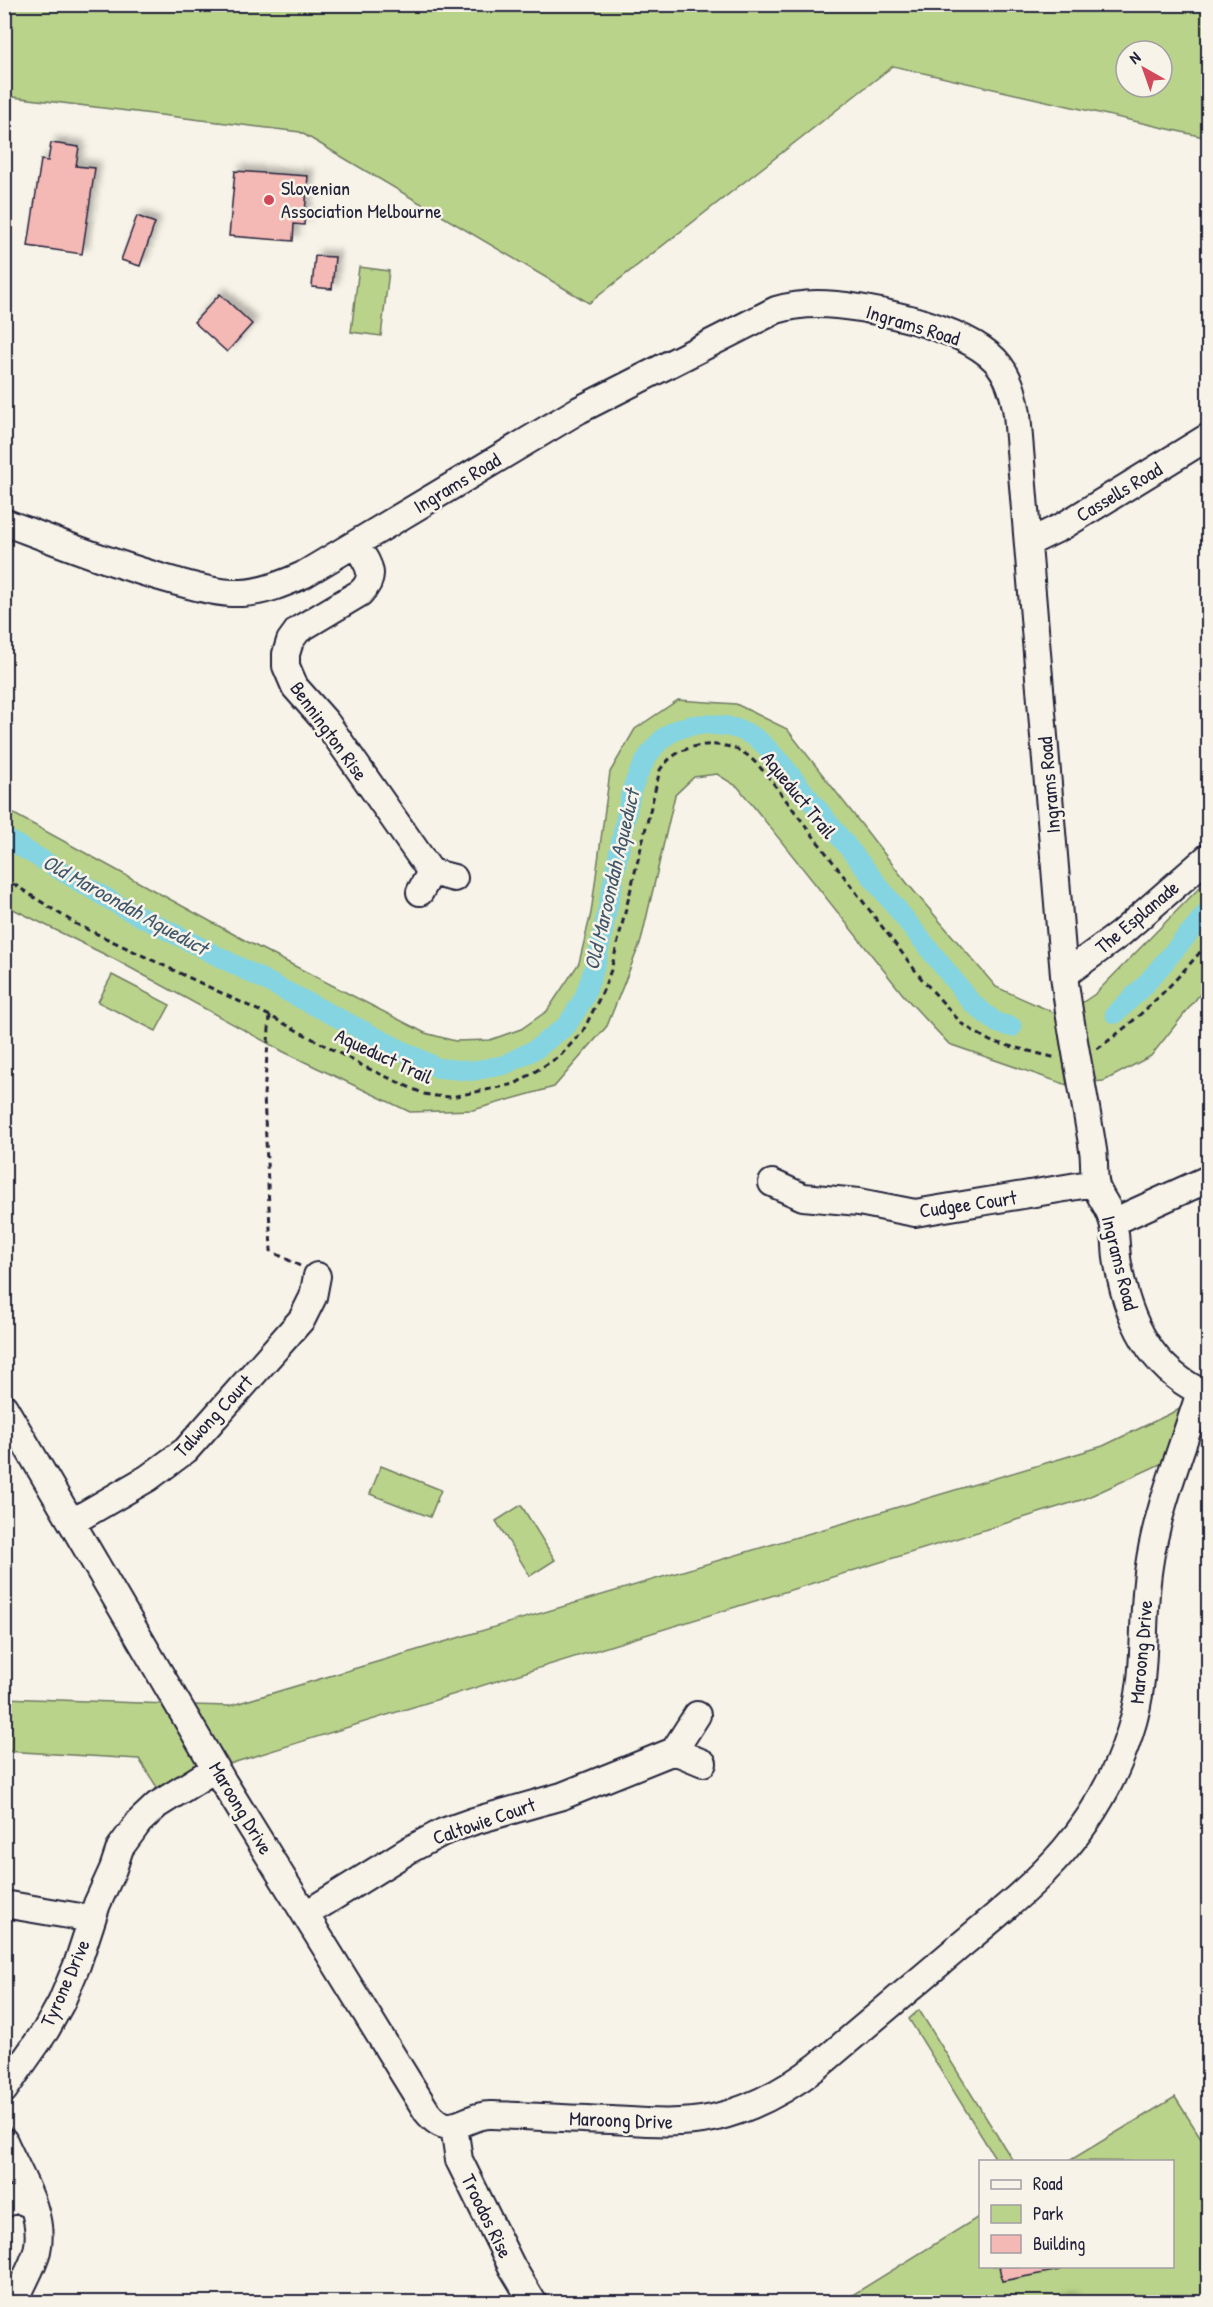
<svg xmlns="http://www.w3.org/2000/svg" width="1213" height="2307" viewBox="0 0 1213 2307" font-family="'Patrick Hand',sans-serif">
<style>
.green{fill:#bad38a;stroke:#6e7a62;stroke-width:1.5;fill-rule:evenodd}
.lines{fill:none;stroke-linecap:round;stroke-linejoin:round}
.canal{stroke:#85d4e2;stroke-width:20}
.building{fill:#f4b8b5;stroke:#22223b;stroke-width:1.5;filter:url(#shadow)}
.minor-casing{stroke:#22223b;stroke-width:30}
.path{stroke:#22223b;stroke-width:3;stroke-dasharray:6 4.5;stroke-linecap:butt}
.minor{stroke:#f7f3e8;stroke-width:26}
.poi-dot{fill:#d1495b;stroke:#f7f3e8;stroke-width:2}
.labels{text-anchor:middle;stroke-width:5;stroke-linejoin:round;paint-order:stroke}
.poi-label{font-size:20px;fill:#22223b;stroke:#f7f3e8;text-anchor:start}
.street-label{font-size:20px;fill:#22223b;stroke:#f7f3e8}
.water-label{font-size:21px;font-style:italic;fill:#40576d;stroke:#f7f3e8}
</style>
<defs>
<filter id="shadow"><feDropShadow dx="5.5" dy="-5.5" stdDeviation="3" flood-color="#0004"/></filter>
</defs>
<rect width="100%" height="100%" fill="#f7f3e8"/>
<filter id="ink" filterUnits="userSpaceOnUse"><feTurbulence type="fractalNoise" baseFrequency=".0167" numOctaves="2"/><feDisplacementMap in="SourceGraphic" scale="12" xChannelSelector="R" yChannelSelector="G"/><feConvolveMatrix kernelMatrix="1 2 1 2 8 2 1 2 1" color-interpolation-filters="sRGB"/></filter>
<g filter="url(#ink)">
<path class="green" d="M14,5H1208V138L893,66L589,303L300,132L5,96V31ZM1126,51H1162V87H1126Z
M359,267L389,271L381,336L351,332Z
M678,700L736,704L787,729L907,883L996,987L1055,1013L1067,1085L949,1044L905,997L738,787L717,774L694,777L675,795L641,941L607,1026L554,1087L473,1110L410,1112L284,1052L116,960L5,905V809L248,942L425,1033L455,1041L490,1040L521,1029L547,1011L579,963L591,913L610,772L635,729Z
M1208,879V984L1151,1056L1104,1081L1091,1082L1076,1007L1095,994Z
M112,975L170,1005L156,1031L98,1002Z
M1182,1408L1165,1462L1084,1499L229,1764L192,1705L229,1706L1103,1446Z
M381,1466L441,1490L430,1517L370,1494Z
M521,1505L555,1560L530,1576L496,1521Z
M4,1698L168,1704L197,1755L194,1773L160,1792L139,1759L5,1751Z
M919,2010L1013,2161H997L909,2019Z
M1175,2097L1208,2149V2302H841L980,2216V2266H1172V2162L1069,2161Z"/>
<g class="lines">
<path class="canal" d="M4,837L120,906L395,1047L438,1068L472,1071L504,1065L536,1049L567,1025L584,998L598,956L631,792C646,750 667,719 716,725C730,726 744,730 756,738C765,744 774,756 782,764L972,1003L997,1023L1012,1027
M1115,1014L1144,986L1208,911"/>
</g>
<path class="building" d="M51,143L79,147L76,166L95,168L82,254L28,246L41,160L48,161Z
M235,171L308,176L304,225L294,224L293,241L229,236Z
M137,216L155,223L140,266L121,260Z
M315,256L335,257L332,289L312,287Z
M220,294L252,324L227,352L194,322Z
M999,2266H1059L1060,2270L1002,2281Z
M1060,2299H1071L1073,2302H1060Z"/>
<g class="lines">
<defs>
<path id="minor" d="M4,522C60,543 116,565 174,581C196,587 219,594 242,593C263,592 283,584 303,575L579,410L776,310C790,306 803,304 817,304C863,304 962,326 995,360C1009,375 1014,394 1017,414L1064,975C1071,1034 1084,1091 1093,1150C1095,1162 1093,1174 1096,1186C1100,1198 1109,1207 1112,1219C1117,1233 1115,1249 1118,1264C1128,1322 1152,1372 1208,1395
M1028,543L1063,526L1208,437
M356,545C367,563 379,575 360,593L298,630L290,641L286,654V666L295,687L326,722L431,872
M420,892L431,872L454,878
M1064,975L1120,934L1208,857
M772,1183L803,1197L859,1202L915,1213L1095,1183
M1113,1222L1208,1179
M4,1407L224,1783L427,2112C451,2142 465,2114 492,2115C532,2116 572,2119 612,2120C645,2122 680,2125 713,2118C752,2109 787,2090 819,2065C864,2027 909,1989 954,1951C1034,1884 1096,1837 1130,1732C1149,1675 1140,1623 1149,1566C1157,1509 1183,1447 1200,1392
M72,1522L148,1478L186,1450L302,1319L313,1297L317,1276
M697,1715L674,1751L703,1763
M4,1904L92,1919
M306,1914L409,1850L443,1832L474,1821L562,1796L674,1751
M4,2090L46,2030L61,2003L77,1965L97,1904L113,1869L120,1848L139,1822L157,1805L216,1768
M454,2126L459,2160L512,2267L533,2302
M4,2141C18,2174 46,2214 37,2251C32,2269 21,2285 15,2302
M4,2204L17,2199L32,2205"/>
</defs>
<use href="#minor" class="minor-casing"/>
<path class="path" d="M4,878L76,924L270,1016L365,1067L424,1094L436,1096L451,1097L515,1084L560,1056L583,1031L602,993L611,970L660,770C677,744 715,738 742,752C752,757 759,767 767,775L921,978L962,1024L990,1041L1056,1058
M270,1016L264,1095L271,1251L300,1266
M1097,1049C1142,1017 1173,984 1208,943"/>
<use href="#minor" class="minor"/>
</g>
</g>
<circle class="poi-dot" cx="269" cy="200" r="6"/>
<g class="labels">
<g class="poi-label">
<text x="281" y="195">Slovenian<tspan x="281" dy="23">Association Melbourne</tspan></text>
</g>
<g class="street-label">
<text transform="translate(913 325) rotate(17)" y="7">Ingrams Road</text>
<text transform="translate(457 483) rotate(-31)" y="7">Ingrams Road</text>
<text transform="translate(1119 492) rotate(-31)" y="7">Cassells Road</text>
<text transform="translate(329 731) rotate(54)" y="7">Bennington Rise</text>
<text transform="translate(1049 785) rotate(-95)" y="7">Ingrams Road</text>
<text transform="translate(799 795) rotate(51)" y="7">Aqueduct Trail</text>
<text transform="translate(1137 917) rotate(-40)" y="7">The Esplanade</text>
<text transform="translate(384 1056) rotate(25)" y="7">Aqueduct Trail</text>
<text transform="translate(968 1204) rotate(-8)" y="7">Cudgee Court</text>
<text transform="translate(1120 1263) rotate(76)" y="7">Ingrams Road</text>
<text transform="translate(213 1416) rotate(-47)" y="7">Talwong Court</text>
<text transform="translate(1141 1652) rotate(-85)" y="7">Maroong Drive</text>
<text transform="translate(241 1808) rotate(59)" y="7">Maroong Drive</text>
<text transform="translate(484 1821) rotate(-19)" y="7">Caltowie Court</text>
<text transform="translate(65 1983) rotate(-66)" y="7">Tyrone Drive</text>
<text transform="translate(621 2120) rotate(2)" y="7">Maroong Drive</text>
<text transform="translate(487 2216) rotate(64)" y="7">Troodos Rise</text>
</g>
<g class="water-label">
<text transform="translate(612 880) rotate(-77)" y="7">Old Maroondah Aqueduct</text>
<text transform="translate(125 905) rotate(29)" y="7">Old Maroondah Aqueduct</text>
</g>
</g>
<rect width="1213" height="2307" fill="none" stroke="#f7f3e8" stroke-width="24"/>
<rect x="12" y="12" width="1189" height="2283" fill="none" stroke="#22223b" stroke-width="2" filter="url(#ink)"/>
<rect x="979" y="2160" width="195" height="108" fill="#f7f3e8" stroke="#a29fa3" stroke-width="1.5"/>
<rect x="991" y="2180" width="30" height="9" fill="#f7f3e8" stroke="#a29fa3" stroke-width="1.5"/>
<text x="1033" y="2190" font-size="18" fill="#22223b">Road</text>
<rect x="991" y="2205" width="30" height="18" fill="#bad38a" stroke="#a29fa3" stroke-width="1.5"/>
<text x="1033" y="2220" font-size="18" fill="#22223b">Park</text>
<rect x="991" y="2235" width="30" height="18" fill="#f4b8b5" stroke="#a29fa3" stroke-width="1.5"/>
<text x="1033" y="2250" font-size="18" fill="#22223b">Building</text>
<g transform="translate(1144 69) rotate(320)"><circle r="28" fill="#f7f3e8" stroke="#a29fa3" stroke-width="1.5"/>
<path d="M0-4.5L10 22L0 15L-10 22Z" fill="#d1495b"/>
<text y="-9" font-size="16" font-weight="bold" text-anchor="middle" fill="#22223b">N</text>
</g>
</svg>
